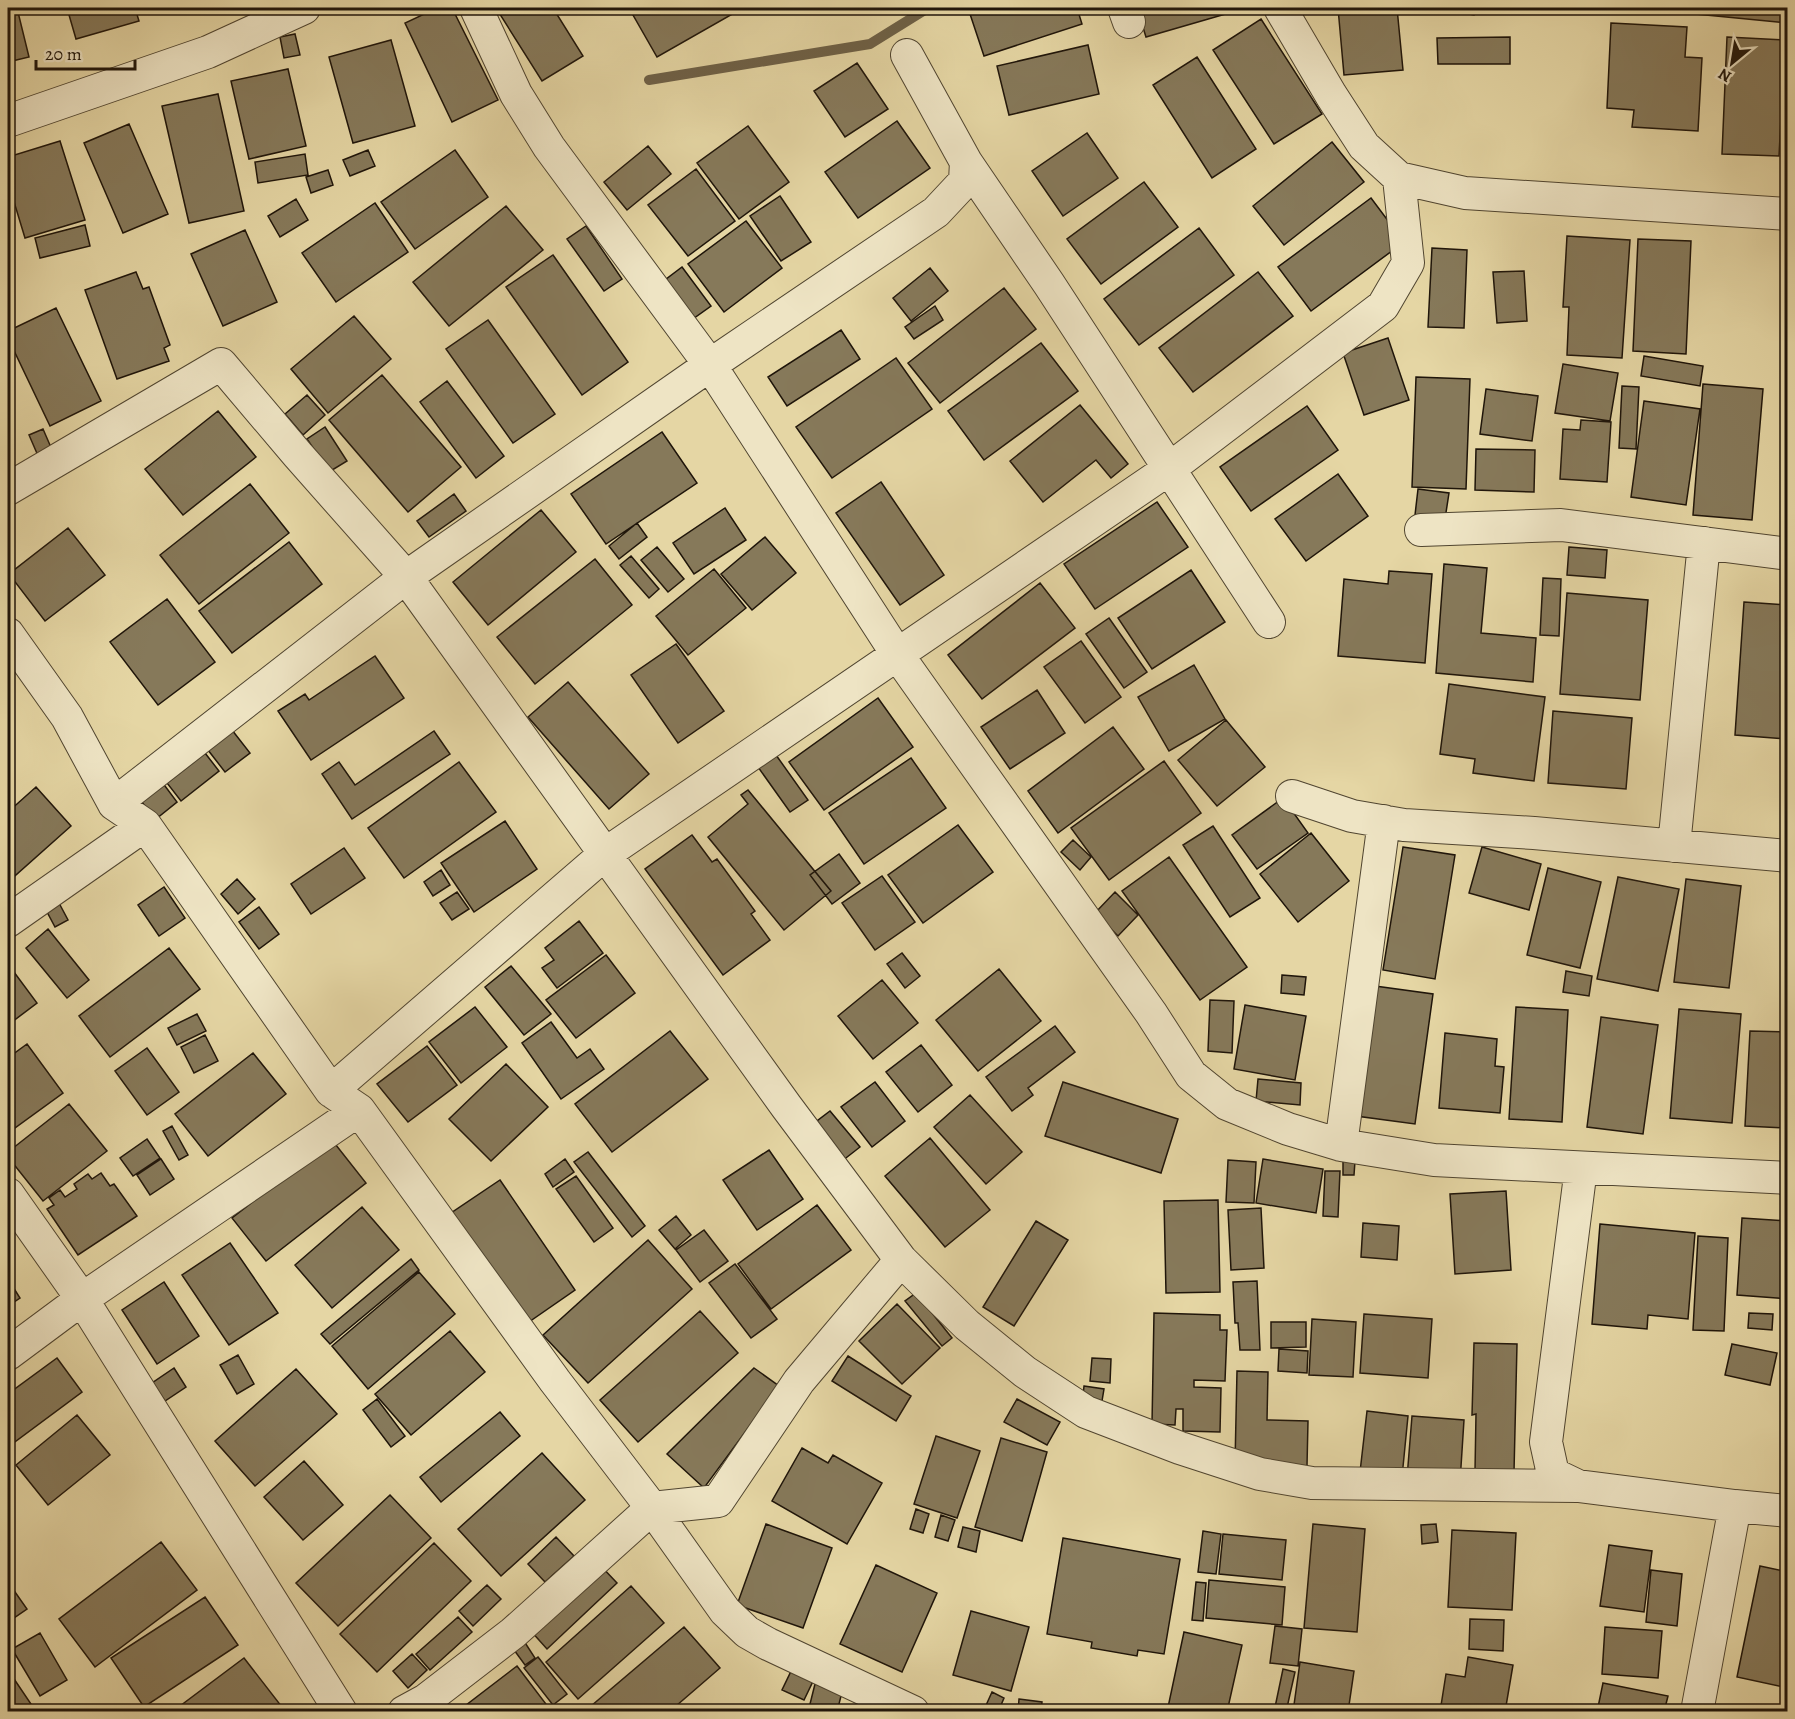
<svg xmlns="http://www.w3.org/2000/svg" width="1795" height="1719" viewBox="0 0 1795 1719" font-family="Alegreya,serif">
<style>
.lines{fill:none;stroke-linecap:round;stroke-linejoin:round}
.stream{stroke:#6e6147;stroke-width:10}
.building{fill:#86795a;stroke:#1f150a;stroke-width:1.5}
.street-casing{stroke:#504530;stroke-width:34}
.street{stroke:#eee4c4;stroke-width:32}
</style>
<rect width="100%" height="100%" fill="#e5d6a4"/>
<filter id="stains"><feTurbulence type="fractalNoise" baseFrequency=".00333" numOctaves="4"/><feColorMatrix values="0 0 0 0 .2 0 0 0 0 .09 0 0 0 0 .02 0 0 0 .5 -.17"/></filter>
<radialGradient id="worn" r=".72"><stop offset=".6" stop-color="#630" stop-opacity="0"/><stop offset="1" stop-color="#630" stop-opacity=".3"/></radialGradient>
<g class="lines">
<path class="stream" d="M649,80L870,44L928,8"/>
</g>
<path class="building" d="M8,8H17L29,57L8,62Z
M67,8H135L139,21L76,39Z
M437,8H452L498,100L452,122L405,23Z
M496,8H553L583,56L542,81Z
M629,8H743L657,57Z
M968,8H1077L1082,24L984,56Z
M1137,8H1235L1236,11L1146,37Z
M1338,8H1397L1403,70L1344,75Z
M1432,8H1475L1474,15Z
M1655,8H1788V23L1655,10Z
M1261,19L1322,114L1274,144L1213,50Z
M1611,23L1687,27L1685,57L1702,58L1698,131L1632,127L1634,110L1607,108Z
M295,34L300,55L284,58L280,37Z
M1510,37V64H1438L1437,38Z
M1727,37L1785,40L1779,156L1722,154Z
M391,40L415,126L353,143L329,57Z
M1088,45L1099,94L1009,115L997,66Z
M1197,57L1256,149L1212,178L1153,85Z
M857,63L888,109L845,137L814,91Z
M288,69L306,146L249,159L231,81Z
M218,94L244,211L189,223L162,106Z
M897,121L930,168L858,218L825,172Z
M129,124L168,214L123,233L84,143Z
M748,126L789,182L739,219L697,163Z
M1087,133L1118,178L1063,216L1032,171Z
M60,141L85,220L25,238L8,182V157Z
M1332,142L1364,182L1284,245L1253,206Z
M648,146L671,174L627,210L604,182Z
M368,150L375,166L350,176L343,160Z
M455,150L488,197L415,249L381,202Z
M305,154L308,175L258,183L255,162Z
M696,169L735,221L688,256L648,205Z
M328,170L333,185L311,193L306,177Z
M1144,182L1178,227L1101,284L1067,239Z
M780,196L811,242L781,261L750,216Z
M1371,198L1404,242L1311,311L1278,267Z
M296,199L308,220L280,237L268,216Z
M375,203L408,252L336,302L302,253Z
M506,206L543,250L449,326L413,282Z
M746,221L782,268L724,312L688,264Z
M85,225L90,246L40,258L35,238Z
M586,226L622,279L604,291L567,239Z
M1199,228L1234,275L1139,345L1104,299Z
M245,230L277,302L223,326L191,254Z
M1567,236L1630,240L1622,358L1567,355L1569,307H1563Z
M1638,239L1691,241L1686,354L1633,351Z
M1432,248L1467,250L1464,328L1428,327Z
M553,255L628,362L582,395L506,287Z
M682,267L711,306L690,321L661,283Z
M930,268L948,291L911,321L893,298Z
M1524,271L1527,321L1497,323L1493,272Z
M136,272L143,289L149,287L170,345L164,348L169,361L117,379L85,290Z
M1258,272L1293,316L1193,392L1159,348Z
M1004,288L1036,329L940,403L908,363Z
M935,306L943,320L914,339L905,327Z
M56,308L101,401L50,426L8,338V331Z
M354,316L391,359L328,413L291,369Z
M488,320L555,414L513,443L446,349Z
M841,330L860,359L787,406L768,377Z
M1388,338L1409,400L1364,415L1343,353Z
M1041,343L1078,391L984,460L948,411Z
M1644,356L1703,366L1700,386L1641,376Z
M896,358L932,409L832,478L796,427Z
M1563,364L1618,373L1610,421L1555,413Z
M382,375L461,467L408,512L329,420Z
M1416,377L1470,379L1466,489L1412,487Z
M447,381L504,456L476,478L420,402Z
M1703,384L1763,389L1752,520L1693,515Z
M1622,386L1639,387L1636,449L1619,448Z
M1486,389L1538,396L1532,441L1480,434Z
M307,395L325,415L303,435L285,414Z
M1644,401L1700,409L1686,505L1631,497Z
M1080,405L1128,464L1111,478L1096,460L1043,502L1010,461Z
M1307,406L1338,450L1251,511L1220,467Z
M218,411L256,457L183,515L145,469Z
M1581,420L1611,422L1607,482L1560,479L1563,429L1580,430Z
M325,427L347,461L329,472L307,439Z
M43,429L53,452L39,458L29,435Z
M662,432L697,483L606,544L571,494Z
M1476,449L1535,450L1534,492L1475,490Z
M1338,474L1368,516L1306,561L1275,519Z
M881,482L944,575L900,605L836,513Z
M250,484L289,533L199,604L160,555Z
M1418,489L1449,493L1445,519L1415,515Z
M454,494L466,511L429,537L417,521Z
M1157,502L1188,547L1095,609L1064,564Z
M725,508L746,540L694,574L673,543Z
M541,510L576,552L488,625L453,582Z
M637,523L647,537L619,559L609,546Z
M68,528L105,575L45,621L9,574Z
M765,537L796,573L752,610L721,574Z
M289,542L322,584L232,653L199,611Z
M657,547L684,579L668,592L641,560Z
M1569,547L1607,550L1605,578L1567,575Z
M631,556L659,589L649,598L620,565Z
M595,559L632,605L535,684L497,637Z
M1444,564L1487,568L1481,633L1536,638L1533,682L1436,673Z
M714,569L746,608L688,655L656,616Z
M1191,570L1225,622L1152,669L1118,618Z
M1389,571L1432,574L1425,663L1338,656L1344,579L1388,584Z
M1543,578L1561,579L1559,636L1540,635Z
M1040,583L1075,628L982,699L948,655Z
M1567,593L1648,600L1640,700L1560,694Z
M167,599L215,662L158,705L110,642Z
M1744,602L1788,605V739L1735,735Z
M1109,618L1147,672L1124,688L1086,634Z
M1081,641L1121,697L1085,723L1044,667Z
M676,644L724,711L678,743L631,675Z
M375,656L404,698L311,760L278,711L305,694L309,700Z
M1194,665L1225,719L1169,751L1138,697Z
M568,682L649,774L609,809L528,717Z
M1449,684L1545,697L1534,781L1473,773L1475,759L1440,754Z
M1037,690L1065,733L1010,769L981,727Z
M878,698L913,747L824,810L789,762Z
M1553,711L1632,718L1626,789L1548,783Z
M1226,720L1265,767L1217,806L1178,760Z
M1113,727L1144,769L1058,833L1028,791Z
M232,730L250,753L225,772L208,750Z
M434,731L450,754L352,819L322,774L339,762L355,785Z
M205,753L219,771L181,801L167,783Z
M776,755L808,800L790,812L758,767Z
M911,758L946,808L864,864L829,813Z
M1164,761L1201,813L1109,880L1071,828Z
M459,762L496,812L404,878L368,828Z
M162,782L177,802L156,819L140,800Z
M36,787L71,826L8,882V812Z
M748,790L831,891L784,930L708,837L748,804L741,795Z
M1283,798L1308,833L1257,869L1232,835Z
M505,821L537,869L474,912L441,863Z
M958,825L993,872L923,923L888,875Z
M1213,826L1260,898L1230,917L1183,845Z
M1311,833L1349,881L1298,922L1260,874Z
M692,835L712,862L717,859L755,911L751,914L770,940L723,975L645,869Z
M1073,840L1091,857L1080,870L1061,852Z
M1403,847L1455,855L1435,979L1383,970Z
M1482,847L1541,864L1529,910L1469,893Z
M344,848L365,878L311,914L291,884Z
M839,854L860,883L832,904L810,875Z
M1169,857L1247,967L1200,1000L1122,891Z
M1548,868L1601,882L1580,968L1527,955Z
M441,870L450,885L433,896L424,882Z
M882,876L915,922L875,950L842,903Z
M1618,877L1679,889L1658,991L1597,979Z
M237,879L255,899L238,914L221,894Z
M1686,879L1741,886L1729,988L1674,982Z
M164,887L185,918L159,936L138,905Z
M457,892L469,909L452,920L440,903Z
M1115,892L1138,915L1118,936L1095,913Z
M59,903L68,920L55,927L46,910Z
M259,907L279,934L259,949L239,922Z
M579,921L603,953L557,988L542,968L554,960L545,948Z
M48,929L89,980L67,998L26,948Z
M169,948L200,989L110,1057L79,1016Z
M902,953L920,976L905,988L887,964Z
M606,955L635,993L576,1038L546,1000Z
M8,964L37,1003L8,1025Z
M511,966L551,1014L524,1035L485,987Z
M999,969L1041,1021L978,1071L936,1020Z
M1566,971L1592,976L1589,996L1563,992Z
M1282,975L1306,977L1304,995L1281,993Z
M882,980L918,1023L873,1059L838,1016Z
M1375,986L1433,994L1415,1124L1356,1116Z
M1210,1000L1234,1001L1232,1053L1208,1051Z
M1245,1005L1306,1016L1295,1080L1234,1069Z
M475,1007L507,1047L461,1083L429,1042Z
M1516,1007L1568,1010L1562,1122L1509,1119Z
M1679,1009L1741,1014L1732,1123L1670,1118Z
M197,1014L206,1031L177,1045L168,1028Z
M1601,1017L1658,1025L1643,1134L1587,1127Z
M551,1022L577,1058L590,1049L604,1069L561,1099L522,1043Z
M1055,1026L1075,1052L1028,1088L1033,1095L1012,1111L986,1077Z
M670,1031L708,1079L612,1152L575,1104Z
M1750,1031L1788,1032V1128L1745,1126Z
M1445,1033L1497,1039L1495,1066L1504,1067L1500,1113L1439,1108Z
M205,1035L218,1061L194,1073L181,1047Z
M27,1044L63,1093L8,1133V1058Z
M921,1045L952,1085L918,1112L886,1072Z
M427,1046L457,1085L408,1122L377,1084Z
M147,1048L179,1092L147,1115L115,1071Z
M253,1053L286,1094L208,1156L175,1114Z
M506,1064L548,1107L491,1161L449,1119Z
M1258,1079L1301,1083L1300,1105L1256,1101Z
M875,1082L905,1121L872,1147L841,1107Z
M1063,1082L1178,1119L1161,1173L1045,1136Z
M970,1095L1022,1152L986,1184L934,1127Z
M69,1104L107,1151L43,1201L8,1157V1152Z
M830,1111L860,1147L842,1161L813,1124Z
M172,1126L188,1155L179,1160L163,1131Z
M930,1138L990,1210L945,1247L885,1176Z
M147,1139L160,1158L133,1176L120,1158Z
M332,1140L366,1183L266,1261L232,1218Z
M769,1150L803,1199L757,1230L723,1180Z
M588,1152L645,1226L632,1237L574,1162Z
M161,1159L174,1179L150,1195L137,1175Z
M565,1159L574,1172L553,1187L545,1174Z
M1263,1159L1323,1169L1316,1213L1256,1203Z
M1228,1160L1256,1162L1254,1203L1226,1202Z
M1343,1161H1355L1354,1175H1343Z
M1325,1171H1340L1338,1217L1323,1216Z
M101,1173L110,1186L114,1184L137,1216L78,1255L47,1209L54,1205L49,1198L60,1190L65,1197L77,1189L74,1184L88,1174L92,1179Z
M576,1176L613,1228L594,1242L556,1189Z
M500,1180L575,1290L526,1324L451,1213Z
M1506,1191L1511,1270L1455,1274L1450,1194Z
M1218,1200L1220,1292L1166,1293L1164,1201Z
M817,1205L851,1250L771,1309L738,1264Z
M362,1207L399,1250L332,1308L295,1265Z
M1261,1208L1264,1268L1231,1270L1228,1210Z
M676,1216L691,1235L675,1249L659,1230Z
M1742,1218L1788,1221V1299L1737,1295Z
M1036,1221L1068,1240L1014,1326L983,1307Z
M1363,1223L1399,1226L1397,1260L1361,1257Z
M1600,1224L1695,1233L1688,1319L1648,1315L1647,1329L1592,1324Z
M704,1230L728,1261L700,1282L676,1250Z
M1698,1236L1728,1238L1724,1331L1693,1330Z
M648,1240L692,1289L588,1383L543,1335Z
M230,1243L278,1313L229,1345L182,1275Z
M411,1259L419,1270L330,1344L321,1334Z
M735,1264L777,1319L751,1338L709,1283Z
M419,1272L455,1314L368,1389L332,1346Z
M8,1279L20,1298L8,1306Z
M1257,1281L1260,1350H1240L1238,1323H1235L1233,1282Z
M164,1282L199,1336L157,1364L122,1310Z
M916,1293L952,1338L942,1346L905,1301Z
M897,1304L940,1348L902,1384L859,1341Z
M700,1311L738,1353L638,1442L600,1400Z
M1154,1313L1220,1315V1330H1227L1225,1381L1194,1380V1387L1221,1388L1220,1432L1183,1431V1409H1176L1175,1425L1152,1424Z
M1749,1313L1773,1314L1772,1330L1748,1328Z
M1364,1314L1432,1319L1428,1378L1360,1373Z
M1312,1319L1356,1322L1353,1377L1309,1375Z
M1271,1322H1306V1347L1271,1348Z
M450,1331L485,1372L411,1435L375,1394Z
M1474,1343L1517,1344L1514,1472L1475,1471L1476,1414L1472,1415Z
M1732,1344L1777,1353L1770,1385L1725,1375Z
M1279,1349L1308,1351L1307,1373L1278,1371Z
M238,1355L254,1384L237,1394L220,1365Z
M848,1356L911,1396L896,1421L832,1381Z
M57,1358L82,1392L8,1447V1394Z
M1092,1358L1111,1359L1110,1383L1090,1381Z
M174,1368L186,1387L165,1401L152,1383Z
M754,1368L779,1386L704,1488L667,1454Z
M296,1369L337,1414L255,1486L215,1441Z
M1782,1369H1788V1444H1786Z
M1237,1371L1268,1372L1267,1420L1308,1421L1307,1466L1235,1464Z
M1084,1386L1104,1389L1101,1407L1082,1405Z
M377,1399L405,1436L391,1447L363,1410Z
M1017,1399L1060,1422L1047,1445L1004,1422Z
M1367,1411L1408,1416L1402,1477L1360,1472Z
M500,1412L520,1436L441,1502L420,1477Z
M77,1415L110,1455L48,1505L16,1465Z
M1412,1416L1464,1420L1460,1482L1407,1478Z
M936,1436L980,1451L957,1518L914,1504Z
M1001,1438L1047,1452L1022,1541L975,1527Z
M802,1448L828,1463L833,1455L882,1483L847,1544L772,1501Z
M542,1453L585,1500L501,1576L458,1529Z
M304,1461L343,1505L303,1540L264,1497Z
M390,1495L431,1538L338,1626L296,1583Z
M916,1509L929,1514L923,1533L910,1529Z
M941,1515L955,1520L948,1541L935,1537Z
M766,1524L832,1548L803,1628L737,1605Z
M1313,1524L1365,1529L1357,1632L1304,1628Z
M1436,1524L1438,1542L1422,1544L1421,1525Z
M963,1527L980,1531L976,1552L958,1547Z
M1452,1530L1516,1533L1512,1610L1448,1607Z
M1203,1531L1221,1534L1216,1574L1198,1572Z
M1223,1534L1286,1540L1282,1580L1219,1574Z
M556,1537L574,1556L545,1582L528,1564Z
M1063,1538L1180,1559L1164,1654L1138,1650L1137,1656L1091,1648L1092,1642L1047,1634Z
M161,1542L197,1590L95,1667L59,1619Z
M434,1543L471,1581L377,1672L340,1634Z
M1609,1545L1652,1551L1644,1612L1600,1606Z
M599,1564L617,1583L547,1649L530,1630Z
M876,1565L937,1593L902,1672L840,1644Z
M1760,1566L1788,1572V1688L1737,1677Z
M1651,1570L1682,1574L1677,1626L1646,1622Z
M1209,1580L1285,1587L1282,1625L1206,1618Z
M8,1582L27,1609L8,1622Z
M1196,1582L1206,1583L1203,1621L1192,1620Z
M487,1585L501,1599L473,1626L459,1611Z
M631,1586L664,1623L578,1699L546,1662Z
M205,1597L238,1645L144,1707L111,1658Z
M971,1611L1029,1627L1011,1691L953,1675Z
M458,1617L472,1632L430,1670L416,1654Z
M1470,1619L1504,1620L1503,1651L1469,1649Z
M1275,1626L1302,1629L1298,1666L1270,1663Z
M684,1627L720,1668L669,1712H584Z
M1605,1627L1662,1631L1658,1678L1602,1674Z
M1184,1632L1242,1645L1227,1712H1167Z
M40,1633L67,1680L40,1696L12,1649Z
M520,1635L535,1658L525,1665L509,1643Z
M412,1654L427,1670L408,1688L393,1671Z
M538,1657L567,1694L553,1705L524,1668Z
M1468,1657L1513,1665L1505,1712H1440L1446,1674L1465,1677Z
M244,1658L282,1707L275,1712H172Z
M1300,1662L1354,1671L1348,1712H1293Z
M794,1665L816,1675L804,1700L782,1690Z
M517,1666L549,1708L544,1712H457Z
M1283,1669L1295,1672L1286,1712H1274Z
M8,1670L31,1704L20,1712H8Z
M816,1680L843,1688L837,1712H808Z
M1603,1683L1668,1696L1664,1712H1597Z
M992,1692L1004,1698L998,1712H983Z
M1019,1699L1042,1702L1041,1712H1018Z"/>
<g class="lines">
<defs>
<path id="street" d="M476,8L516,94L549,147L710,365L897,654L1151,1013L1191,1075L1227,1104L1288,1129L1341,1145L1434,1160L1788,1178
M1124,8L1129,22
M1280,8L1331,95L1364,146L1399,178L1465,193L1788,214
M8,121L208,52L304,8
M966,162L1049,284L1269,622
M8,489L221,364L298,455L406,577L786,1106L901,1260L967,1325L1025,1372L1086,1412L1180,1448L1260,1474L1312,1483L1578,1486L1735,1506L1788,1511
M1421,530L1561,525L1788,554
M8,634L67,717L114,804L145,825L331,1091L359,1110L555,1381L652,1508L725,1611L747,1632L768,1644L913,1712
M1292,796L1352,816L1404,825L1534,833L1788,856
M114,804L406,577L710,365L936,212L965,181L966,162L907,55
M1674,846L1704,543
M8,921L145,825
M331,1091L605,854L1169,469L1383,306L1408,263L1399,178
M1341,1145L1384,821
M8,1194L82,1299L341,1712
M8,1354L82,1299L359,1110
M1578,1486L1553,1474L1546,1442L1581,1168
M404,1712L426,1700L513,1633L652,1508L718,1501L799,1381L901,1260
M1697,1712L1735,1506"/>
</defs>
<use href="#street" class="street-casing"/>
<use href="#street" class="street"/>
</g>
<rect width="1795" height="1719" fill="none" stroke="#e5d6a4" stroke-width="30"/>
<rect x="9" y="9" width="1777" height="1701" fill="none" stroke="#1f150a" stroke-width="3"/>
<rect x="15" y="15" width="1765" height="1689" fill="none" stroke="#1f150a" stroke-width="1.5"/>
<g transform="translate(1732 63) rotate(210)" stroke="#eee4c4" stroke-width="4.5" paint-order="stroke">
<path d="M0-4.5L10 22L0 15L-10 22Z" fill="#1f150a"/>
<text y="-9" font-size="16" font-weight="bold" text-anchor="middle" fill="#1f150a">N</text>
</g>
<path d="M36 60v9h99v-9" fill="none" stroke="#1f150a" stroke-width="3"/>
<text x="45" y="60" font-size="18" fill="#1f150a" stroke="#eee4c4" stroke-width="4.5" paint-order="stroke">20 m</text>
<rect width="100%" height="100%" filter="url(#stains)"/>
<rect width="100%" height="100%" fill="url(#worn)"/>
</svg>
